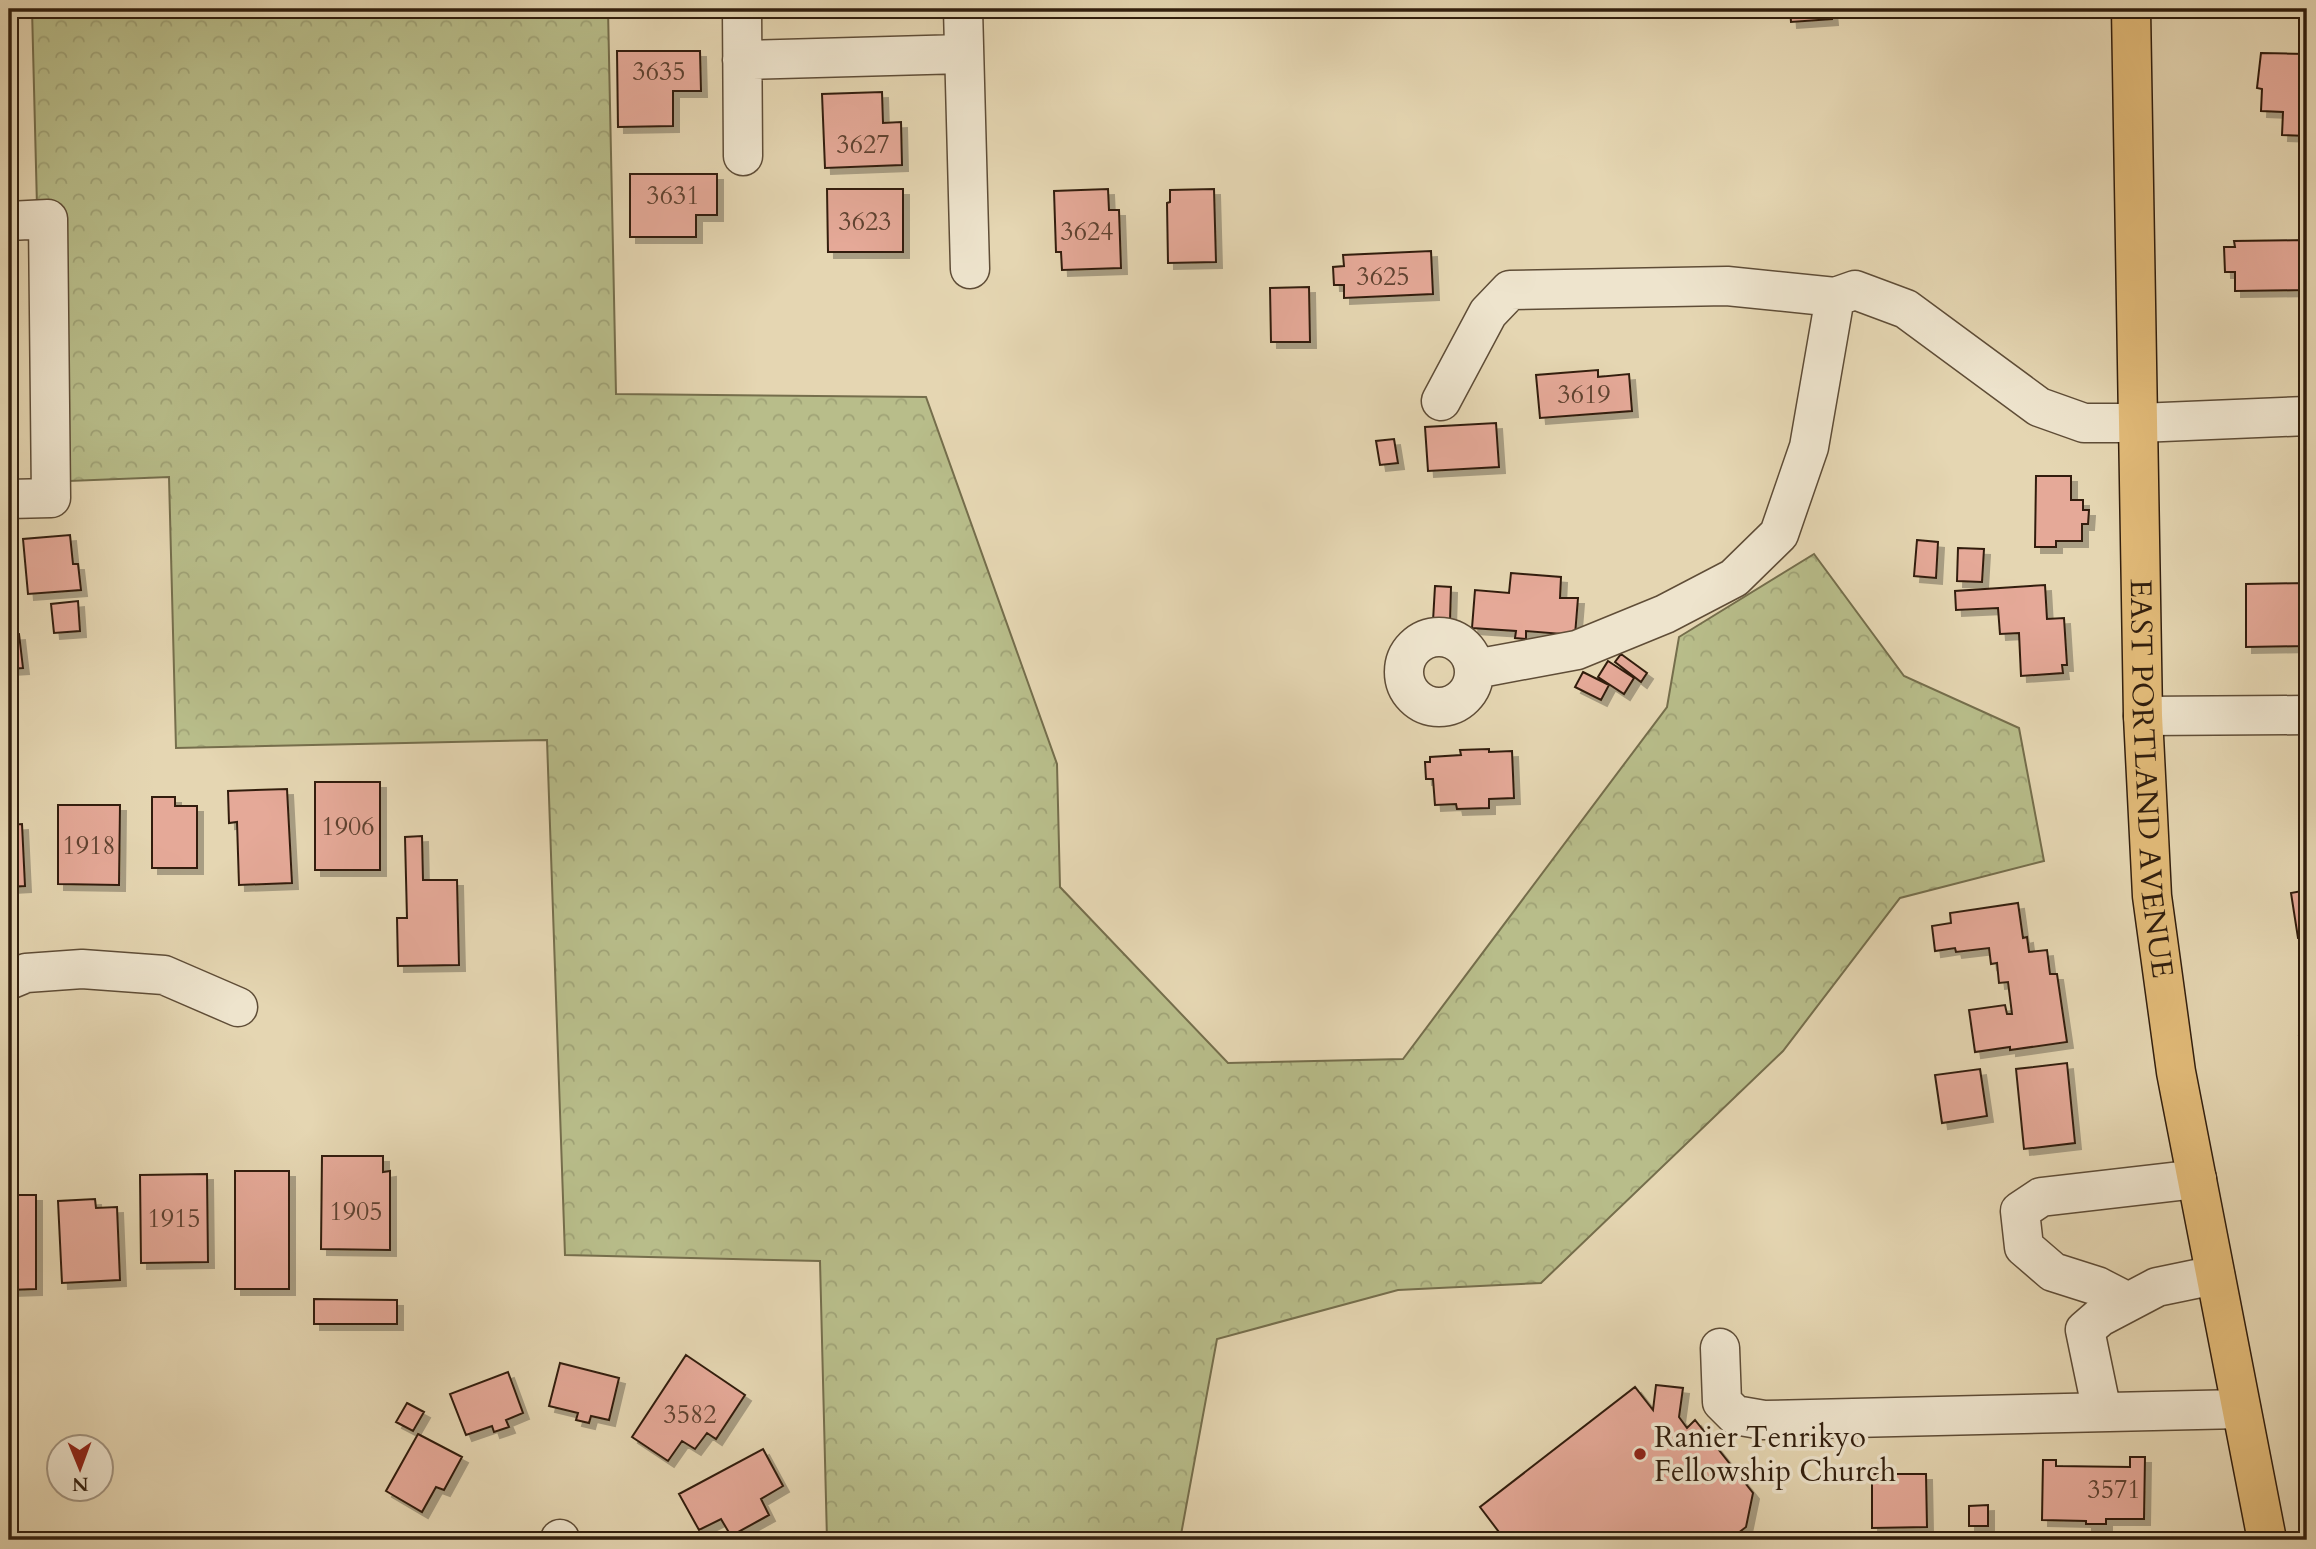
<svg xmlns="http://www.w3.org/2000/svg" width="2316" height="1549" viewBox="0 0 2316 1549" font-family="Cardo,serif">
<style>
.forest{fill:url(#forest-crowns);stroke:#756e4c;stroke-width:2}
.building{fill:#e5a998;stroke:#321f0e;stroke-width:2;filter:url(#shadow)}
.lines{fill:none;stroke-linecap:round;stroke-linejoin:round}
.minor-casing{stroke:#5f4d37;stroke-width:41}
.major-casing{stroke:#321f0e;stroke-width:41}
.minor{stroke:#eee4cd;stroke-width:38}
.major{stroke:#e2bb79;stroke-width:38}
.poi-dot{fill:#8f2418;stroke:#eee4cd;stroke-width:2.5}
.labels{text-anchor:middle;stroke-width:7;stroke-linejoin:round;paint-order:stroke}
.number-label{font-size:26px;fill:#5f4230}
.street-label{font-size:30px;fill:#321f0e;stroke:#eee4cd}
.poi-label{font-size:30px;fill:#321f0e;stroke:#eee4cd;text-anchor:start}
</style>
<defs>
<pattern id="forest-crowns" width="20" height="18" patternUnits="userSpaceOnUse" patternTransform="scale(1.75)"><rect width="20" height="18" fill="#b8bd8a"/><path d="M2 6a3 3 0 1 1 6 0M12 15a3 3 0 1 1 6 0" fill="none" stroke="#9fa276"/></pattern>
<filter id="shadow"><feDropShadow dx="6" dy="6" stdDeviation="0" flood-color="#0004"/></filter>
</defs>
<rect width="100%" height="100%" fill="#e5d6b2"/>
<filter id="stains"><feTurbulence type="fractalNoise" baseFrequency=".00286" numOctaves="4"/><feColorMatrix values="0 0 0 0 .2 0 0 0 0 .09 0 0 0 0 .02 0 0 0 .5 -.17"/></filter>
<radialGradient id="worn" r=".72"><stop offset=".6" stop-color="#630" stop-opacity="0"/><stop offset="1" stop-color="#630" stop-opacity=".3"/></radialGradient>
<path class="forest" d="M32,9H608L616,394L926,397L1057,764L1060,887L1228,1063L1403,1059L1667,707L1679,637L1814,554L1904,676L2019,728L2044,861L1900,898L1783,1051L1541,1283L1398,1290L1217,1339L1180,1540H827L820,1261L565,1255L547,740L176,748L169,477L44,482Z"/>
<path class="building" d="M1790,9H1831L1832,19L1791,22Z
M617,51H700L701,91H673V126L618,127Z
M2261,53L2307,54V136L2282,135L2283,112L2261,111L2262,89L2257,88Z
M882,92L883,123L901,122L902,165L825,168L822,94Z
M630,174H717V215H696V237H630Z
M827,189H903V252H828Z
M1108,189L1109,210H1119L1121,268L1062,270L1061,252H1056L1054,191Z
M1214,189L1216,262L1168,263L1167,203L1170,202V190Z
M2307,240V290L2235,291V272H2225L2224,247H2235L2234,241Z
M1431,251L1433,294L1344,298V285H1334L1333,267L1344,266L1343,255Z
M1309,287L1310,342H1271L1270,288Z
M1598,370V377L1629,374L1632,411L1540,418L1536,375Z
M1496,423L1499,467L1428,471L1425,427Z
M1394,439L1398,463L1380,465L1376,441Z
M2036,476H2071V500H2083V510H2089L2088,524H2082V541H2056V547H2035Z
M70,535L73,564H78L81,590L28,594L23,539Z
M1917,540L1938,542L1936,578L1914,576Z
M1958,548L1984,549L1982,582L1957,581Z
M1511,573L1561,577L1560,598H1578L1575,635L1526,631V639L1515,638L1516,631L1472,628L1475,590L1509,593Z
M2307,583V646L2246,647V584Z
M2045,585L2047,619L2064,618L2067,665H2062L2063,673L2021,676L2019,633L2000,634L1998,608L1956,610L1955,591Z
M1435,586L1451,587L1450,621H1433Z
M78,601L80,631L54,633L51,604Z
M19,634L23,668L9,669V635Z
M1621,654L1647,673L1641,682L1615,662Z
M1608,661L1634,678L1624,694L1598,677Z
M1583,672L1609,685L1601,700L1575,687Z
M1489,749V752L1512,751L1514,798L1489,799V808L1457,809L1456,804L1435,805L1433,779H1426L1425,762H1430V757L1461,755L1460,750Z
M315,782H380V870H315Z
M287,789L292,883L239,885L237,822L229,823L228,791Z
M152,797H175V806H197V868H152Z
M58,805H120L119,885L58,884Z
M22,824L25,886L9,887V825Z
M422,836L423,880H457L459,965L398,966L397,918H407L405,837Z
M2307,876V937L2298,938L2291,893L2302,891L2300,877Z
M2018,903L2023,938L2027,937L2029,952L2047,950L2050,974H2057L2067,1042L2010,1050V1047L1975,1052L1969,1010L2005,1005L2007,1014H2012L2008,982L1999,983L1997,963L1991,964L1989,948L1956,952L1955,948L1935,951L1932,926L1951,923L1950,913Z
M2307,1035V1072H2304L2299,1036Z
M2067,1063L2075,1143L2024,1149L2016,1069Z
M1980,1069L1987,1116L1942,1123L1935,1075Z
M322,1156H383V1172L390,1171V1250L321,1249Z
M235,1171H289V1289H235Z
M207,1174L208,1262L141,1263L140,1175Z
M9,1195H36V1289L9,1290Z
M95,1199L96,1208L117,1207L120,1280L62,1283L58,1201Z
M314,1299L397,1300V1324H314Z
M686,1355L745,1395L716,1439L707,1433L695,1449L682,1441L668,1461L632,1437Z
M560,1363L619,1378L609,1420L591,1416L589,1423L576,1420L578,1413L549,1406Z
M508,1372L523,1413L506,1420L509,1427L494,1432L492,1426L466,1435L450,1394Z
M1656,1385L1683,1388L1679,1417L1687,1428L1695,1420L1753,1493L1746,1527L1729,1540H1505L1480,1507L1635,1387L1653,1410Z
M407,1403L424,1412L413,1431L396,1422Z
M418,1434L462,1457L444,1490L436,1487L422,1512L386,1491Z
M763,1449L783,1486L761,1499L769,1515L731,1536L721,1519L699,1530L679,1494Z
M2130,1457H2145L2144,1519H2106V1524H2086V1521L2042,1520L2043,1460H2056V1466L2130,1467Z
M1872,1474H1926L1927,1527L1872,1528Z
M1988,1505V1526H1969V1506Z
M377,1537L427,1538V1540H377Z
M1934,1537H1960V1540H1935Z"/>
<g class="lines">
<defs>
<path id="minor" d="M742,9L743,156
M963,9L970,269
M742,60L963,54
M9,221L48,219L51,498L9,499
M1441,401L1488,313L1510,290L1727,286L1835,297
M1404 672a35 35 0 1 1 70 0a35 35 0 1 1-70 0Z
M1475,669L1577,650L1665,614L1734,578L1779,534L1809,447L1835,297L1855,290L1906,309L2039,407L2084,423H2139L2307,416
M2143,716L2307,715
M9,980L26,973L82,969L164,975L238,1007
M2128,1302L2097,1286L2053,1272L2024,1247L2020,1211L2041,1197L2197,1179
M1720,1348L1722,1402L1735,1415L1764,1420L2241,1409
M2102,1412L2085,1330L2100,1317L2157,1287L2215,1275
M560,1540V1539"/>
<g id="major">
<path id="s1" d="M2131,9L2143,716L2152,896L2176,1072L2267,1540"/>
</g>
</defs>
<use href="#minor" class="minor-casing"/>
<use href="#major" class="major-casing"/>
<use href="#minor" class="minor"/>
<use href="#major" class="major"/>
</g>
<circle class="poi-dot" cx="1640" cy="1454" r="7"/>
<g class="labels">
<g class="number-label">
<text x="659" y="80">3635</text>
<text x="863" y="153">3627</text>
<text x="673" y="204">3631</text>
<text x="865" y="230">3623</text>
<text x="1087" y="240">3624</text>
<text x="1383" y="285">3625</text>
<text x="1584" y="403">3619</text>
<text x="348" y="835">1906</text>
<text x="89" y="854">1918</text>
<text x="356" y="1220">1905</text>
<text x="174" y="1227">1915</text>
<text x="690" y="1423">3582</text>
<text x="2114" y="1498">3571</text>
</g>
<g class="street-label">
<text dy="10" stroke="none"><textPath href="#s1" startOffset="770">EAST PORTLAND AVENUE</textPath></text>
</g>
<g class="poi-label">
<text x="1654" y="1447">Ranier Tenrikyo<tspan x="1654" dy="34">Fellowship Church</tspan></text>
</g>
</g>
<rect width="2316" height="1549" fill="none" stroke="#e5d6b2" stroke-width="35"/>
<rect x="10" y="10" width="2295" height="1528" fill="none" stroke="#321f0e" stroke-width="3.5"/>
<rect x="18" y="18" width="2281" height="1514" fill="none" stroke="#321f0e" stroke-width="2"/>
<g transform="translate(80 1468) rotate(179)"><circle r="33" fill="#eee4cd" stroke="#a39581" stroke-width="2"/>
<path d="M0-5L12 26L0 18L-12 26Z" fill="#8f2418"/>
<text y="-10" font-size="19" font-weight="bold" text-anchor="middle" fill="#321f0e">N</text>
</g>
<rect width="100%" height="100%" filter="url(#stains)"/>
<rect width="100%" height="100%" fill="url(#worn)"/>
</svg>
